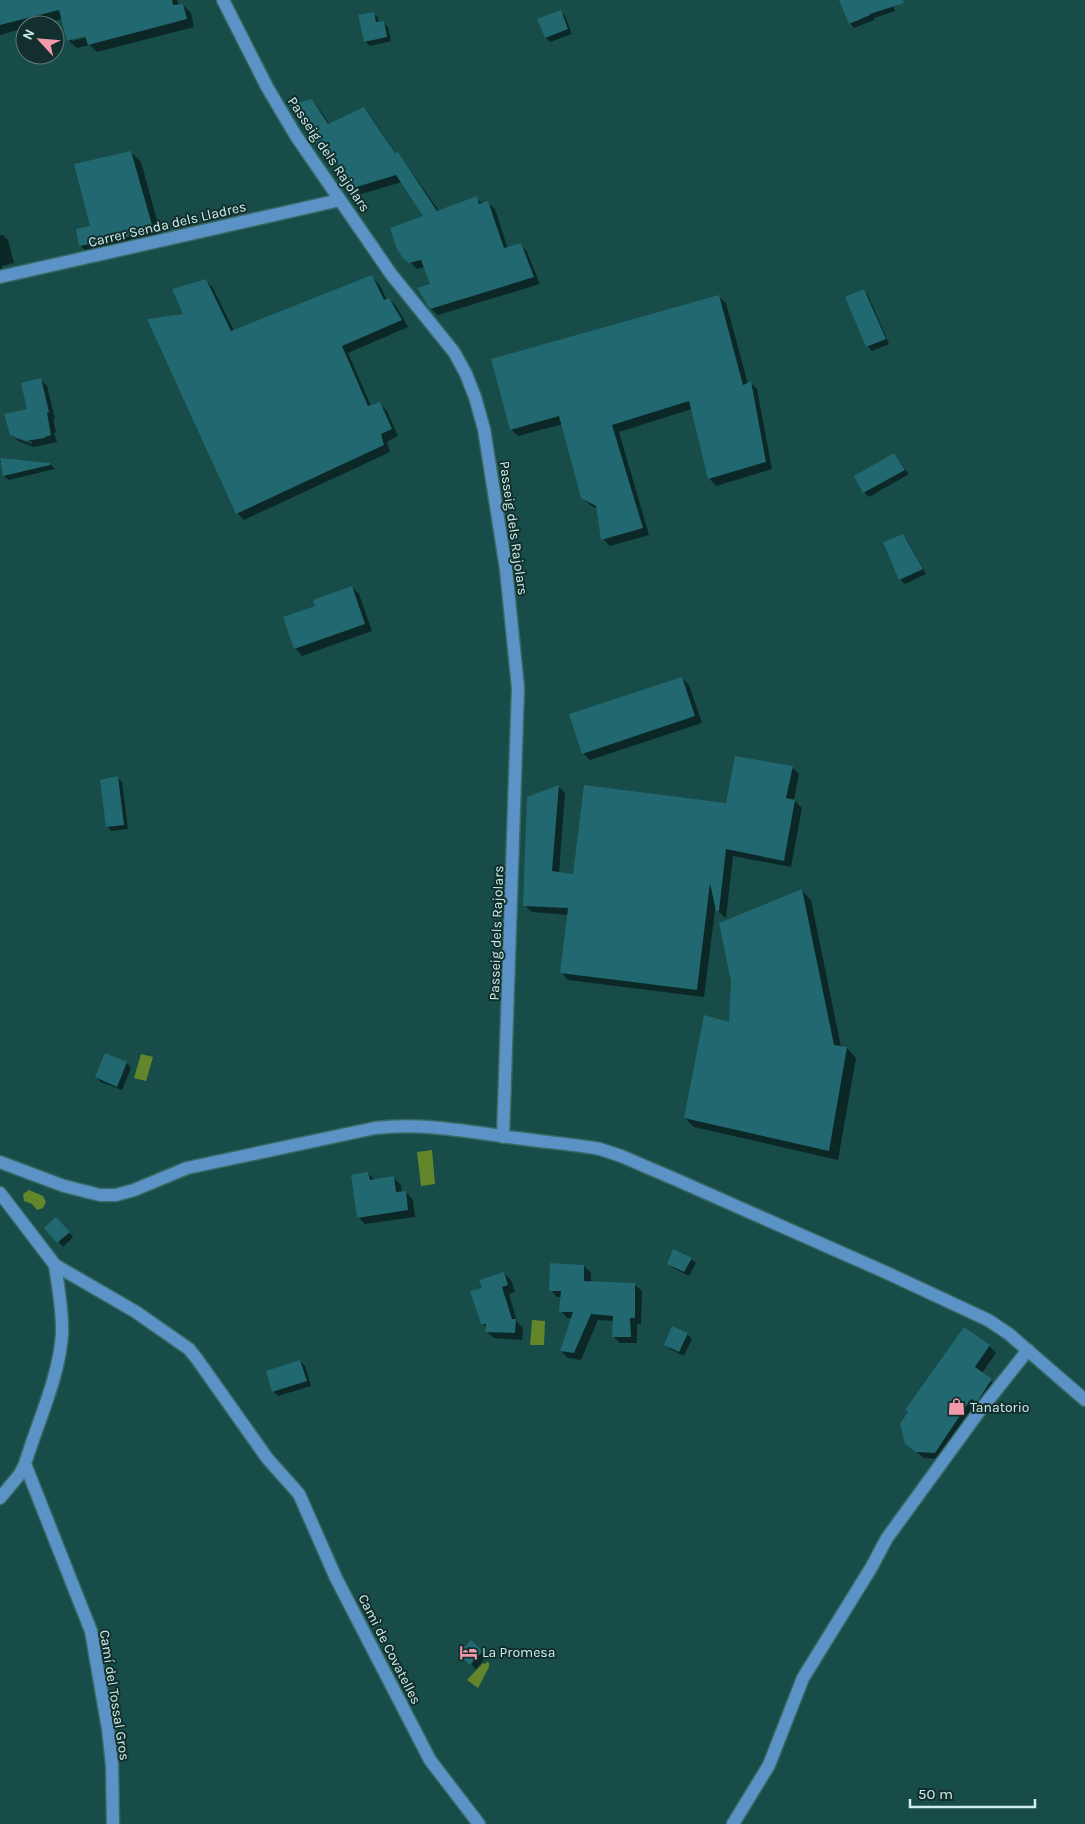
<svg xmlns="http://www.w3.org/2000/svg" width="1085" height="1824" viewBox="0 0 1085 1824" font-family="Karla,sans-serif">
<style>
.water{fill:#64862b}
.shadow{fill:#0007;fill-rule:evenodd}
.building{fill:#216871}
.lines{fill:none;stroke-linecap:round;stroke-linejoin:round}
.minor-casing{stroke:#386965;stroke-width:15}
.minor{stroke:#5b93c6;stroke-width:12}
.labels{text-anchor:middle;stroke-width:4;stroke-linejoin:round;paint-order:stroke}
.street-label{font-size:14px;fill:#ceefeb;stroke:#122f2d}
.poi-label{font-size:14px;fill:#ceefeb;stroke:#122f2d;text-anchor:start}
</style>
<rect width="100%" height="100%" fill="#174c48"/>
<path class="water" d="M141,1054L153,1057L146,1081L134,1078Z
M432,1150L435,1184L421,1186L417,1152Z
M29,1190L43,1196L46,1202L43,1208L37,1210L32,1204L24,1201L23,1194Z
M532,1320L545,1321L544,1345H530Z
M487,1662L489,1663V1667L478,1688L467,1680L483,1663L485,1664Z"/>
<path class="shadow" d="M0,0H177L179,6L183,5L191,13L194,27L97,52L90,45L77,48L68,40L62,19L38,25H25V28L0,35ZM91,33L92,36L72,41V38Z
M840,0H891L895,11L874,18V20L854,28L850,23Z
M560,11L565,16L572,34L550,42L546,38Z
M373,13L378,18L379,23L383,22L388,27L391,41L370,46L365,41Z
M312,100L318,107L330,125L364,108L370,115L396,154L404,161L439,211L476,198L483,204L488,203L495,209L508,249L521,245L527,252L540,284L438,315L431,309V285L425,267L417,269L410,262L425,216L402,182L361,194L354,187L335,158L331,159L324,152Z
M131,152L141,162L163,242L90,255L80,245Z
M0,235H3L8,240L14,263L2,266V270H0Z
M372,277L379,284L387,300L389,299L396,306L408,327L348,353L371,406L379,403L387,411L398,436L387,442L390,452L244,520L237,513L185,315L206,280L213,288L234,331Z
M864,290L868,295L889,344L872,351L867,346Z
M718,296L726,303L748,384L750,382L757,389L772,469L716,486L709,478L692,409L619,432L649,535L610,546L603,539L598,509L590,505L583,498L563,424L518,436L511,429Z
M41,380L47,386L55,419H53L56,432L54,433L57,442L34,447L18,441L15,438L32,444V442L15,435V438L11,434L29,410Z
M894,454L909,474L869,497L864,492Z
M0,459L50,464L55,469L9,480L4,476Z
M902,535L907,540L926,574L905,584L900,579Z
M352,587L359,594L372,631L302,656L295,648L316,606Z
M682,678L689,685L702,723L590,760L583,753Z
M792,767L799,774L794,800L802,808L791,867L733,856L726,918L718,911L716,903L704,997L568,980L561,972L569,915L532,912L524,905L558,786L565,793L559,873L574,875L727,805Z
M118,778L122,782L128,829L111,831L107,826Z
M802,891L811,900L841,1047L847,1048L856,1058L838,1160L694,1127L685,1118L730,1024L732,981Z
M106,1054L127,1063L131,1068L122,1090L101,1082L96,1077Z
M368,1173L375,1180L393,1177L401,1185L402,1193L406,1192L413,1200L415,1217L365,1224L358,1217Z
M61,1223L73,1237L63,1247L46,1228Z
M691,1259L696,1263L689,1276L673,1268L668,1263Z
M584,1266L591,1273V1283L635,1285L642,1291L641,1324H637V1343H620L614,1337V1321L598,1320L581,1360L568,1358L561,1351L573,1318H567L561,1311V1297H557L551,1290Z
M504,1273L511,1280L515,1292L509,1294L517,1322L523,1328L522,1340L494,1338L486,1331L487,1328L482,1323L484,1288Z
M687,1334L692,1339L684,1356L670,1349L665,1344Z
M989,1346L996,1353L982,1373L998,1387L942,1459L924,1458L906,1443Z
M300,1361L305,1366L311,1386L278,1396L273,1391Z
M471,1641L487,1656L476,1669L460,1654Z"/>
<path class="building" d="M0,0H172L173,5L183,4L187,19L88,45L85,36L67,41L59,10L0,25Z
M839,0H903L904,3L870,14V15L849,24Z
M561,10L568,29L545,38L537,19Z
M374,12L376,22L384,21L387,37L364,42L358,15Z
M312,99L328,124L364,107L395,153L398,152L437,211L477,196L479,204L488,201L504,248L521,243L534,277L430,309L417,288L430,284L421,260L409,263L402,257L397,249L390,228L423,216L396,175L353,188L329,151L323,153L290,105Z
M131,151L154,232L79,246L76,229L90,226L74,164Z
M372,275L384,300L389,298L402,320L342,346L368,406L380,402L392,429L381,434L384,445L236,514L147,319L183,314L172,289L206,279L231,331Z
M864,289L886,339L866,347L845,297Z
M719,295L743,385L751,381L766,462L708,479L689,401L612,425L643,528L601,540L596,506L581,498L559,416L510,430L491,359Z
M41,378L49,412L47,413L51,435L45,437V438L26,441L10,435L4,414L27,409L21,383Z
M894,453L905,470L863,493L854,476Z
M0,458L50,463V465L3,476Z
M903,534L923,569L899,580L883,542Z
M352,586L365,624L294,649L283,617L315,606L313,600Z
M682,677L695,716L582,754L569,714Z
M735,756L793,766L786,798L795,800L784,861L726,849L719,911H716L710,883L697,990L560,973L568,908L523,906L527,797L559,785L552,871L573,874L584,785L726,803Z
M118,776L124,825L106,827L100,780Z
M802,889L834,1045L847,1047L829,1151L684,1118L704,1015L729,1022L731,981L719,923Z
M105,1053L127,1062L117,1087L95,1077Z
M368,1172L370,1180L394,1176L396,1192L406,1191L408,1210L357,1218L351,1175Z
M56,1217L70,1232L57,1243L44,1228Z
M673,1249L692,1258L684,1272L667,1264Z
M550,1263L584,1265V1281L635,1283V1318H630L631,1337H612L613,1316L591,1314L574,1353L560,1351L573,1312H559L561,1291H549Z
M504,1272L508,1285L502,1287L512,1319H516L515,1333L485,1332L486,1324H481L470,1291L482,1288L479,1280Z
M672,1326L688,1333L679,1352L664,1345Z
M964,1327L990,1345L975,1367L992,1379L977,1402L971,1399L935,1453L916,1452L905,1444L900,1424L908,1412L905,1410Z
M300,1360L307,1381L272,1392L266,1371Z
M471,1640L483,1651L470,1665L458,1654Z"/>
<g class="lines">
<defs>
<path id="minor" d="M223,0L267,87L296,136L391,274L454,352L466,374L475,397L484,429L506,569L518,688L503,1137
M0,277L340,200
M0,1162L64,1186L100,1195H116L134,1190L187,1168L375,1128C423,1122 469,1132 516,1138C544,1142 572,1144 600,1149L621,1156L677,1180L885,1272L988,1320L1009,1334L1085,1400
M0,1193L55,1265L136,1312L189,1349L197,1359L267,1458L299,1494L336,1578L430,1760L479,1824
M25,1464L91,1631L108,1729L112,1765L113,1824
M0,1498L20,1474L25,1464C38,1421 59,1378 62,1334C63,1311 58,1287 55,1265
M733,1824L769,1765L803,1678L871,1568L887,1538L978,1413L1028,1350"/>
</defs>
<use href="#minor" class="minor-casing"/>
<use href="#minor" class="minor"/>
</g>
<defs>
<symbol id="shop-bare" viewBox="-9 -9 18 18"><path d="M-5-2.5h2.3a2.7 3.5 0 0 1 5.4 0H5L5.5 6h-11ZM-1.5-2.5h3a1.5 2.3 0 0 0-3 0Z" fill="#f39aaa" stroke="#122f2d" stroke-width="2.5" paint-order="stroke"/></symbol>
<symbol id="hotel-bare" viewBox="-9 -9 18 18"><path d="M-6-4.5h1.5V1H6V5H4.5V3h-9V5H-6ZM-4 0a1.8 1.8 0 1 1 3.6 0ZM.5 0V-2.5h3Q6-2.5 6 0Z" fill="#f39aaa" stroke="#122f2d" stroke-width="2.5" paint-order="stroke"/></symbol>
</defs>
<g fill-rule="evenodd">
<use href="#shop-bare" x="944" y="1394" width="25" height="25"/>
<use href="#hotel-bare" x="456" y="1640" width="25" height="25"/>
</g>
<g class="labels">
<g class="street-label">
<text transform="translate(329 154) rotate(56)" y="5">Passeig dels Rajolars</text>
<text transform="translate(167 224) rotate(-13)" y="5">Carrer Senda dels Lladres</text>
<text transform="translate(514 528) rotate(82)" y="5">Passeig dels Rajolars</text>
<text transform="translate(496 933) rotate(-88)" y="5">Passeig dels Rajolars</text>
<text transform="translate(390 1649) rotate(63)" y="5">Camì de Covatelles</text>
<text transform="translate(115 1695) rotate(81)" y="5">Camí del Tossal Gros</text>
</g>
<g class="poi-label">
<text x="970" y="1412">Tanatorio</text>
<text x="482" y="1657">La Promesa</text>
</g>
</g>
<g transform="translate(40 40) rotate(296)"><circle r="24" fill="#122f2d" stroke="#5d7c79"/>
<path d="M0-4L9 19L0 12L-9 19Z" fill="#f39aaa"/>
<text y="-8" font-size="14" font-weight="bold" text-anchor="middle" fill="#ceefeb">N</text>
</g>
<path d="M910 1799v8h125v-8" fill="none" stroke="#ceefeb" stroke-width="2.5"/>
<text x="918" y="1799" font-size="15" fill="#ceefeb" stroke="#122f2d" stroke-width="4" paint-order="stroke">50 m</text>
</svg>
